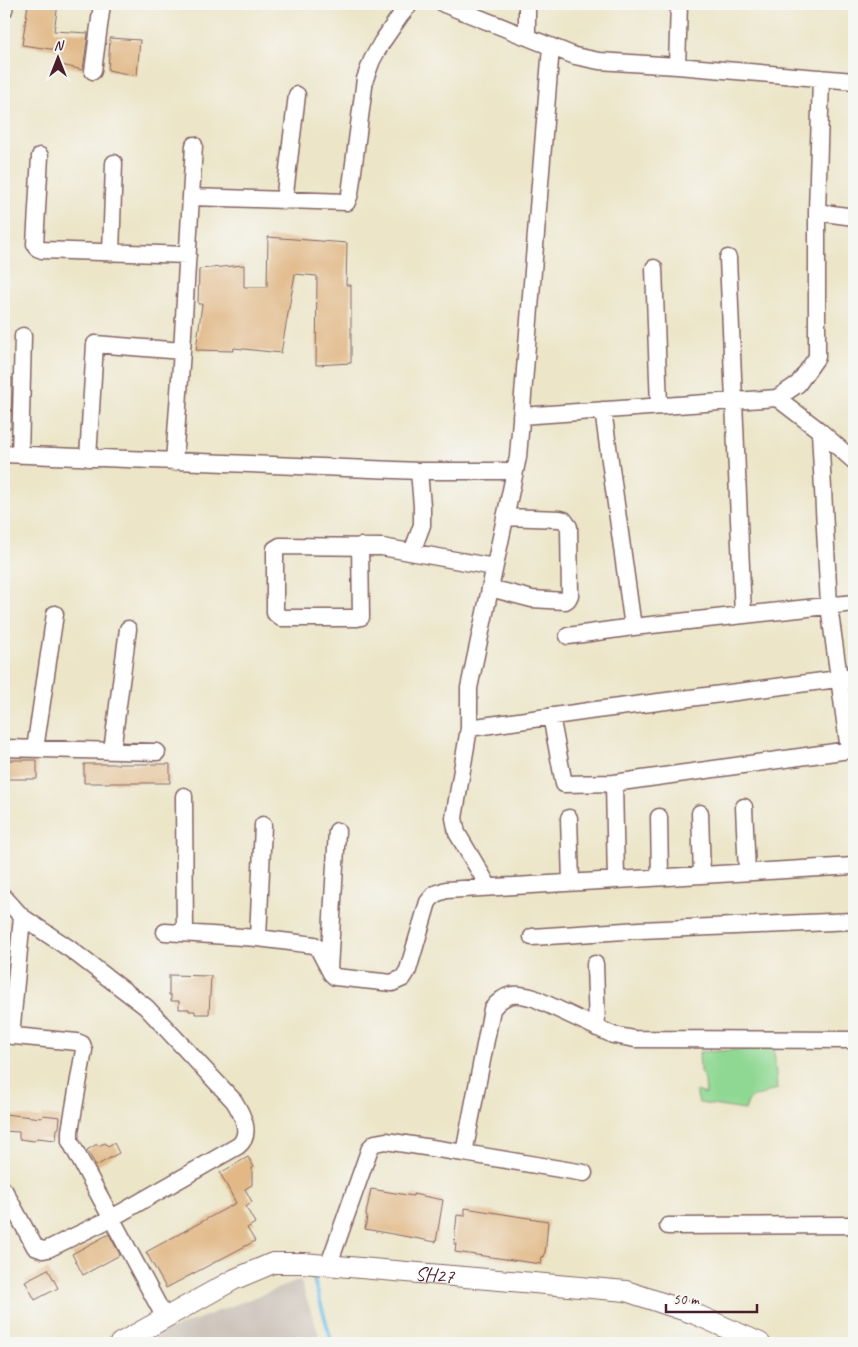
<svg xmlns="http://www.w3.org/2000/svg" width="858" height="1347" viewBox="0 0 858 1347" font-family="Caveat,sans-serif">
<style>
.industrial{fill:#ccc2b9}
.green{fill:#8fd893;stroke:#6c7c5f}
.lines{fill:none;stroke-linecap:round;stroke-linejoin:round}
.stream{stroke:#6abfe7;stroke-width:4}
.building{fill:#e1b886}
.minor-casing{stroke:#836462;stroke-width:19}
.major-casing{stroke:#836462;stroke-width:22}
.minor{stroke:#fff;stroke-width:16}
.major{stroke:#fff;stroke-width:20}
.labels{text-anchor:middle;stroke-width:4;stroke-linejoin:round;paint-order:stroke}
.street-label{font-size:20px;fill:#4a1f2b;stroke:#f6f6f2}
</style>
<rect width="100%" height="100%" fill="#f6f6f2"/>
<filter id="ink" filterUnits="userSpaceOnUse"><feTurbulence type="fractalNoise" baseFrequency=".02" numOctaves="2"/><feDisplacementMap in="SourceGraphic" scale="10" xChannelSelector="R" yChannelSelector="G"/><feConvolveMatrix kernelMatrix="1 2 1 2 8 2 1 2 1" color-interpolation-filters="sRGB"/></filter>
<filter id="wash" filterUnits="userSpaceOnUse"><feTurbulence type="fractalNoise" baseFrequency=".0096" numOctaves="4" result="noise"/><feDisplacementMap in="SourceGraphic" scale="20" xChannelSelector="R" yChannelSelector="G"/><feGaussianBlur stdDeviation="1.12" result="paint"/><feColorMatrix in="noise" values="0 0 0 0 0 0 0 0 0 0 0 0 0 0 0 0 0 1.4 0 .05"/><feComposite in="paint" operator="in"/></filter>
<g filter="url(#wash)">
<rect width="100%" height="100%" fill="#ece5c8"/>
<path class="industrial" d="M300,1280L322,1343H140L161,1333Z"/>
<path class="green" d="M774,1048L777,1089L749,1099L745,1110L699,1103L696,1091L706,1094L705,1080L700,1071L699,1052Z"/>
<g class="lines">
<path class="stream" d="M314,1280L332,1343"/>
</g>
<g id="blocks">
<path class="building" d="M28,4H58L54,31L88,33L83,70L57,64L58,50L22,45Z
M110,38L140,40L137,76L108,70Z
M268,237L347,243L346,285H351V363L316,365L317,276L295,274L281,353L234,348L233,351L196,350L202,304H198L199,269L244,265V287H267Z
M4,378H12L11,428H4Z
M4,760H37V779H4Z
M84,764H170V783H84Z
M169,975L211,976L209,1014H195V1011H189V1009H179V1001H171V995H169Z
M4,1114L42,1118L43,1115L60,1117L59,1128L57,1129L56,1140L37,1138L34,1141L19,1139V1132L4,1131Z
M105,1143L108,1146L114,1143L119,1153L96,1166L87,1150L97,1144L98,1146Z
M248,1157L254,1167L252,1168V1185L245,1189L252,1202L246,1207L255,1223L247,1228L255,1241L166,1288L146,1252L236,1203L220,1173Z
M371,1189L413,1196V1194L443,1200L436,1242L365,1229L367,1217L366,1214Z
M465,1208L548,1221L546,1246L544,1257L542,1256L541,1264L455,1252L456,1244H454L457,1215L465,1216Z
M109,1234L120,1255L83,1275L72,1254Z
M48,1269L58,1288L35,1300L25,1281Z"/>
</g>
</g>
<g filter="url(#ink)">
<use href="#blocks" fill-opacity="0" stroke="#836462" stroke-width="1"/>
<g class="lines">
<defs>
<path id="minor" d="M444,4L575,56L599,61L677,66L854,81
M4,10L5,4
M527,37V4
M677,66L679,4
M93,71L102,4
M40,156L35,244L37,248L42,250L188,255
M191,197L347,202L350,194L365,79L372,60L382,42L400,16L410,4
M284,201L297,95
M817,212L854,217
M111,253L114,163
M728,258L743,615
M654,268L659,406
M777,398L798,384L817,357V212L821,78
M603,410L633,627
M521,416L777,398L820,431
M4,454L419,471H514
M20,455L23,336
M88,458L95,344L182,351
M174,462L182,351L194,145
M360,546L361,617L357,618H281L275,613V549L280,546L382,547L494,567
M412,552L422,525V506L419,471
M490,588L532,599L565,601L568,599L570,595L569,527L564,520L560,519L505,517
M568,636L633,627L854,603
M551,716L564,784L614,783L849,750L829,606L820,431L854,461
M469,728L596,710L854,677
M4,748L157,752
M35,749L55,614
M112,751L128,629
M614,783L616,880
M184,796L185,933
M744,807L747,872
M700,813L702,875
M659,817L660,877
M569,818L571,882
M489,887L457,833L454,818L469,728V688L518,457L551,47
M4,897L22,917L70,949L146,1007L234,1101C242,1114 253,1134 238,1146L110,1219L48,1249L43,1250L35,1247L4,1190
M165,932L258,938L314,945L318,948L331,973L335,977L392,983L403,978L408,970L428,902L435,894L446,890L854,866
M532,937L640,930L854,921
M258,938L263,825
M595,964L597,1028
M329,969L337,831
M4,1035L77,1042L82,1044L84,1050L70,1131V1141L165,1318
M11,1036L22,917
M464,1153L584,1173
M668,1226L854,1225
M329,1264L370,1148L375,1143L386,1141L464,1153L492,1009C505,993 515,992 534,998L613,1035L635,1039L854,1040"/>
<g id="major">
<path id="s1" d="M120,1343L235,1279L273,1263H303L626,1291L695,1314L760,1343"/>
</g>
</defs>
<use href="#minor" class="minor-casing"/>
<use href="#major" class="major-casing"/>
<use href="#minor" class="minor"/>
<use href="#major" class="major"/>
</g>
</g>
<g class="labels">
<g class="street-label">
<text dy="7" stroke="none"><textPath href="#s1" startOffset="335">SH27</textPath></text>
</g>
</g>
<rect width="858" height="1347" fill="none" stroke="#f6f6f2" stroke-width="20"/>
<g transform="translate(58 58)" stroke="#f6f6f2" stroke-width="4" paint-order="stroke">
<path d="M0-4L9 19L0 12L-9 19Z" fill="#4a1f2b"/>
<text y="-8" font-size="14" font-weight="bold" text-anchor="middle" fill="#4a1f2b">N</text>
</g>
<path d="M666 1304v8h91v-8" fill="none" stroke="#4a1f2b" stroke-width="2.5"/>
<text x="673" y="1304" font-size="15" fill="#4a1f2b" stroke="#f6f6f2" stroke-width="4" paint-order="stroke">50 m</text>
</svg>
